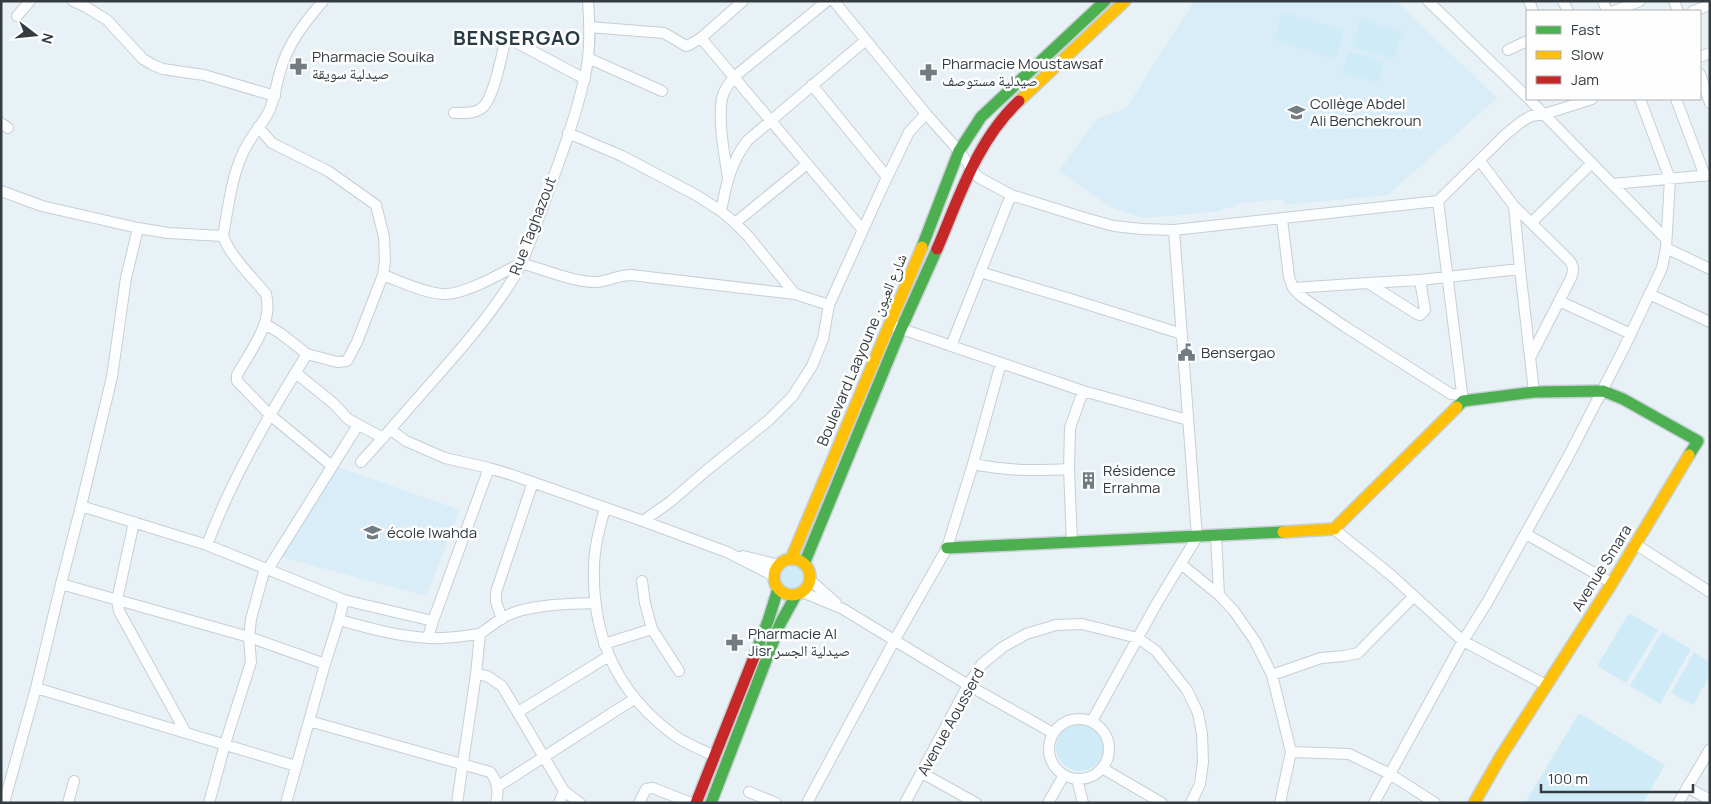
<svg xmlns="http://www.w3.org/2000/svg" width="1711" height="804" viewBox="0 0 1711 804" font-family="Manrope,'Noto Naskh Arabic',sans-serif">
<style>
.built{fill:#d8edf7}
.green{fill:#d0ebf8}
.lines{fill:none;stroke-linecap:round;stroke-linejoin:round}
.street-casing{stroke:#c6cfd3;stroke-width:12}
.fast-casing{stroke:#c6cfd3;stroke-width:14}
.slow-casing{stroke:#c6cfd3;stroke-width:14}
.jam-casing{stroke:#c6cfd3;stroke-width:14}
.street{stroke:#fcfdfe;stroke-width:10}
.fast{stroke:#4caf50;stroke-width:11}
.slow{stroke:#ffc107;stroke-width:11}
.jam{stroke:#c62828;stroke-width:11}
.labels{text-anchor:middle;stroke-width:5;stroke-linejoin:round;paint-order:stroke}
.poi-label{font-size:15px;fill:#343c41;stroke:#fdfdfd;text-anchor:start}
.street-label{font-size:15px;fill:#343c41;stroke:#fdfdfd}
.district-label{font-size:20px;font-weight:bold;letter-spacing:1px;fill:#283a43;stroke:#fdfdfd}
</style>
<rect width="100%" height="100%" fill="#e8f2f6"/>
<path class="built" d="M1194,1H1396L1497,98L1388,195L1284,205L1283,199L1236,204L1235,207L1223,208L1222,211L1145,218L1111,208L1059,170L1097,119L1126,108Z
M335,466L460,510L426,596L281,557Z"/>
<path class="green" d="M1282,12L1344,31L1335,59L1274,40Z
M1360,19L1402,32L1394,59L1352,46Z
M1349,52L1384,62L1378,83L1343,73Z
M778 576a15 15 0 1 1 30 0a15 15 0 1 1-30 0Z
M1629,613L1658,630L1626,683L1597,666Z
M1662,632L1691,649L1660,704L1630,686Z
M1694,652L1710,662V676L1693,705L1671,693Z
M1579,713L1665,765L1643,803H1525Z
M1056 747a24 24 0 1 1 48 0a24 24 0 1 1-48 0Z"/>
<g class="lines">
<defs>
<path id="street" d="M73,1L86,7L107,20L143,59L153,65L163,69L204,75L275,96
M323,1C304,23 287,45 280,72C276,85 275,97 270,109C263,125 249,137 242,155C231,180 228,209 223,236C230,256 252,277 266,294C274,323 250,351 237,375V381L270,415L332,466
M743,1L701,38L862,229
M834,1L927,115L959,151L978,177L1011,195L1085,218L1114,226L1142,229L1174,230L1438,201L1505,135L1521,122L1531,116L1545,114L1592,99
M1428,1L1527,97
M1529,1L1533,11
M1563,1L1568,11
M1603,1L1607,11
M1674,1L1678,11
M1614,11L1640,1
M1693,11L1710,5
M17,16L30,1
M589,27L664,33L686,46L689,45L701,38
M1508,50L1527,41
M1700,57L1710,53
M588,58L662,91
M1700,74L1710,103
M812,85L887,177
M1529,99L1666,239
M1676,99L1705,176
M454,113C464,113 477,114 484,106C495,94 502,53 506,37L585,79
M1,123L8,128
M258,127L272,143L328,171L376,205L384,237L385,261L383,275L357,342L347,361L337,362L307,354L280,333L265,324
M568,133L622,156L696,195L721,211L735,223L748,236L795,294L829,305
M1480,161L1514,206L1520,269L1534,392
M728,177C724,153 718,122 722,98C724,90 729,83 734,77L827,1
M1613,184L1710,175
M1,191L42,206L138,228L168,233L223,236
M1438,201L1463,401
M1514,206L1568,259C1574,265 1574,270 1571,278L1531,356
M721,211C726,185 731,161 748,140L866,40
M1282,219L1289,277L1293,288L1302,297L1344,326L1451,394L1462,395
M735,223L807,164
M1531,223L1592,163
M1666,248L1710,269
M980,272L1077,301L1182,334
M383,275C402,282 422,292 442,294C463,296 502,273 521,263C542,269 576,283 597,282C609,281 619,275 631,275L795,294
M1420,280L1425,310L1420,315L1417,314L1368,283L1420,280L1520,269
M1293,288L1368,283
M1649,294L1710,322
M1559,301L1631,334
M896,327L1083,391L1188,420
M951,346L1011,195
M296,373L333,403L348,419L383,438
M391,430L406,441L445,458L489,468L512,475L643,521L727,552L774,576
M361,462C385,436 408,409 431,383C460,350 490,316 513,279C525,261 535,227 543,206C558,165 574,123 584,80C591,55 590,27 588,1
M973,464C1009,471 1033,471 1069,469
M81,506L112,377L126,278L138,228
M605,508C600,527 594,547 594,568C592,637 618,694 674,735C686,744 702,750 715,756
M643,521L670,502L707,470L769,420L792,397L812,366L823,339L829,305L882,188L909,132L922,118L927,115
M134,522L117,600L119,611L186,733
M1334,529L1392,576L1463,641L1546,685
M1526,534L1612,583
M1216,536L1219,595
M1072,542L1069,469L1070,428L1083,391
M1635,544L1710,592
M207,545C232,478 269,415 307,354
M743,556L779,565
M1181,564L1219,595L1234,611L1255,641L1272,675L1291,752L1280,803
M268,569L358,425
M810,580L836,603
M642,581L645,603L652,629L679,671
M61,584L249,637L325,664
M802,592L843,609L968,685L1053,733
M502,619L496,602V592L533,482
M339,620C369,628 399,637 430,638C447,639 463,636 480,634L476,674L457,803
M480,634C488,628 497,621 506,616C529,604 570,604 596,603
M428,638L433,621L489,468
M604,644L652,629
M476,674L487,676L502,686L564,791L580,803
M1272,675L1321,658L1344,656L1358,653L1414,596
M36,688L296,766
M518,712L609,656
M1049 749a30 30 0 1 1 60 0a30 30 0 1 1-60 0Z
M309,721L490,772C498,781 499,791 496,803
M1092,721L1157,603L1197,537L1174,230
M1291,752L1349,754L1390,774L1435,803
M1102,768L1162,803
M922,773L976,803
M1077,779L1083,803
M497,787L634,699
M1687,787L1710,800
M749,792L776,803
M4,803L36,688L61,584L81,506L207,545L344,600L433,621
M68,803L74,781
M209,803L225,744L251,662L249,637L251,619L265,568
M286,803L325,664L339,620L344,600
M559,803L564,791
M639,803L646,789L653,788L691,803
M807,803L894,641L947,548L973,464L1001,363
M905,803L968,685L982,664L1003,647L1026,634L1056,625L1082,624L1138,638L1156,651L1187,690L1198,713L1202,734L1203,762L1200,784L1191,803
M1048,803L1064,775
M1374,803L1463,641L1488,601L1568,457L1623,350L1662,268L1666,248L1670,179L1640,99
M1678,803L1710,749"/>
<path id="fast" d="M922,247L959,151L981,117L1105,1
M1457,407L1463,401L1534,392L1603,391L1623,399L1698,441L1689,455
M947,548L1283,532
M804,564L901,329L937,249
M754,657L768,621L778,589
M711,803L780,624L796,595"/>
<path id="slow" d="M1019,101L1125,1
M1283,532L1334,529L1457,407
M791,559L922,247
M774 577a18 18 0 1 1 36 0a18 18 0 1 1-36 0Z
M1474,803L1501,756L1612,583L1689,455"/>
<path id="jam" d="M937,249C959,198 977,140 1019,101
M696,803L754,657"/>
</defs>
<use href="#street" class="street-casing"/>
<use href="#fast" class="fast-casing"/>
<use href="#slow" class="slow-casing"/>
<use href="#jam" class="jam-casing"/>
<use href="#street" class="street"/>
<use href="#fast" class="fast"/>
<use href="#slow" class="slow"/>
<use href="#jam" class="jam"/>
</g>
<defs>
<symbol id="pharmacy-bare" viewBox="-9 -9 18 18"><path d="M-2-6h4v4h4v4h-4v4h-4v-4h-4v-4h4Z" fill="#737c80" stroke="#fdfdfd" stroke-width="2.5" paint-order="stroke"/></symbol>
<symbol id="school-bare" viewBox="-9 -9 18 18"><path d="M0-5L7-2L0 1L-7-2ZM-4 1L0 2.5L4 1V4Q0 6-4 4Z" fill="#737c80" stroke="#fdfdfd" stroke-width="2.5" paint-order="stroke"/></symbol>
<symbol id="civic-bare" viewBox="-9 -9 18 18"><path d="M-.6-6.5H3V-4.5H.6V-3L4-1V1h2V6H-6V1h2V-1L-.6-3ZM-1.2 2.5V6h2.4V2.5Z" fill="#737c80" stroke="#fdfdfd" stroke-width="2.5" paint-order="stroke"/></symbol>
<symbol id="building-bare" viewBox="-9 -9 18 18"><path d="M-4-6H4V6H1V3H-1V6H-4ZM-2.5-4.3h1.7v1.8h-1.7ZM.8-4.3h1.7v1.8H.8ZM-2.5-1h1.7V.8h-1.7ZM.8-1h1.7V.8H.8Z" fill="#737c80" stroke="#fdfdfd" stroke-width="2.5" paint-order="stroke"/></symbol>
</defs>
<g fill-rule="evenodd">
<use href="#pharmacy-bare" x="286" y="54" width="25" height="25"/>
<use href="#pharmacy-bare" x="916" y="60" width="25" height="25"/>
<use href="#school-bare" x="1284" y="100" width="25" height="25"/>
<use href="#civic-bare" x="1174" y="340" width="25" height="25"/>
<use href="#building-bare" x="1076" y="468" width="25" height="25"/>
<use href="#school-bare" x="360" y="520" width="25" height="25"/>
<use href="#pharmacy-bare" x="722" y="630" width="25" height="25"/>
</g>
<g class="labels">
<g class="poi-label">
<text x="312" y="62">Pharmacie Souika<tspan x="312" dy="17">صيدلية سويقة</tspan></text>
<text x="942" y="69">Pharmacie Moustawsaf<tspan x="942" dy="17">صيدلية مستوصف</tspan></text>
<text x="1310" y="109">Collège Abdel<tspan x="1310" dy="17">Ali Benchekroun</tspan></text>
<text x="1201" y="358">Bensergao</text>
<text x="1103" y="476">Résidence<tspan x="1103" dy="17">Errahma</tspan></text>
<text x="387" y="538">école lwahda</text>
<text x="748" y="639">Pharmacie Al<tspan x="748" dy="17">Jisr صيدلية الجسر</tspan></text>
</g>
<g class="street-label">
<text transform="translate(533 226) rotate(-69)" y="5">Rue Taghazout</text>
<text transform="translate(862 350) rotate(-67)" y="5">Boulevard Laayoune شارع العيون</text>
<text transform="translate(1602 568) rotate(-58)" y="5">Avenue Smara</text>
<text transform="translate(951 722) rotate(-61)" y="5">Avenue Aousserd</text>
</g>
<g class="district-label">
<text x="517" y="45">BENSERGAO</text>
</g>
</g>
<rect width="1711" height="804" fill="none" stroke="#343c41" stroke-width="5"/>
<rect x="1526" y="10" width="175" height="90" fill="#fdfdfd" stroke="#adb0b2"/>
<rect x="1536" y="26" width="25" height="8" fill="#4caf50" stroke="#adb0b2"/>
<text x="1571" y="35" font-size="15" fill="#343c41">Fast</text>
<rect x="1536" y="51" width="25" height="8" fill="#ffc107" stroke="#adb0b2"/>
<text x="1571" y="60" font-size="15" fill="#343c41">Slow</text>
<rect x="1536" y="76" width="25" height="8" fill="#c62828" stroke="#adb0b2"/>
<text x="1571" y="85" font-size="15" fill="#343c41">Jam</text>
<g transform="translate(35 35) rotate(106)" stroke="#fdfdfd" stroke-width="4" paint-order="stroke">
<path d="M0-4L9 19L0 12L-9 19Z" fill="#343c41"/>
<text y="-8" font-size="14" font-weight="bold" text-anchor="middle" fill="#343c41">N</text>
</g>
<path d="M1541 784v8h152v-8" fill="none" stroke="#343c41" stroke-width="2.5"/>
<text x="1548" y="784" font-size="15" fill="#343c41" stroke="#fdfdfd" stroke-width="4" paint-order="stroke">100 m</text>
</svg>
